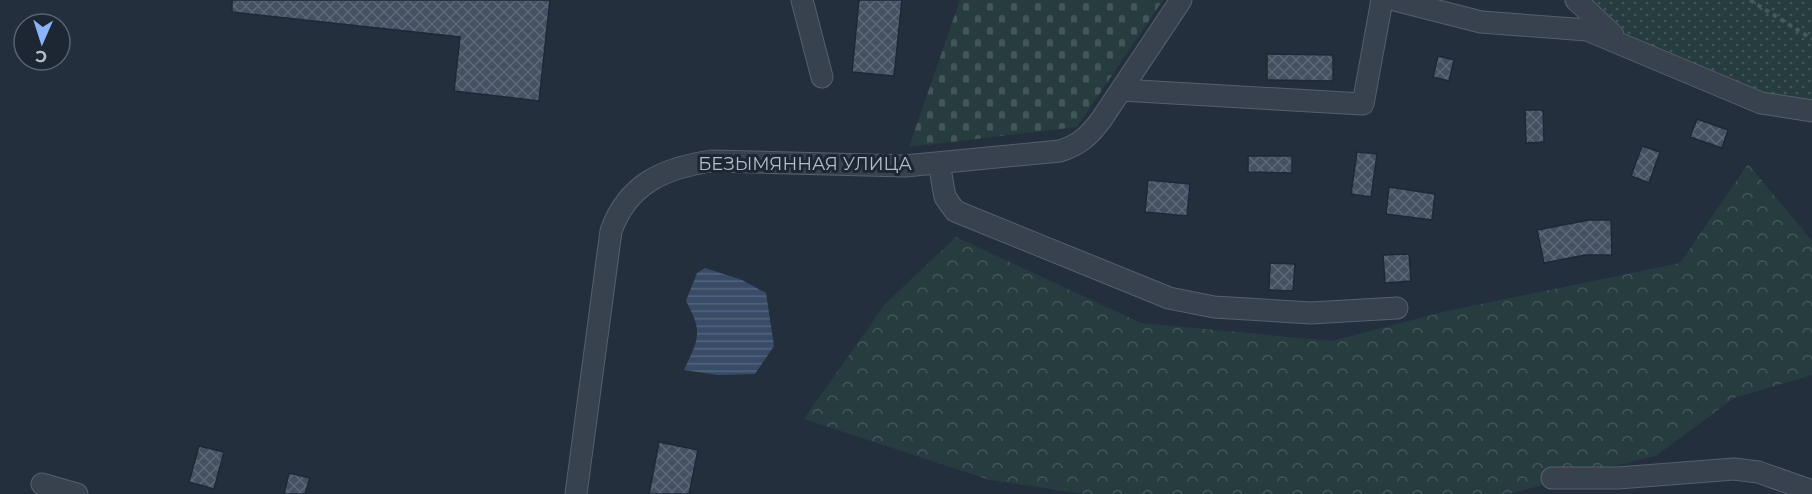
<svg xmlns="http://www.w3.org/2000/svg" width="1812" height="494" viewBox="0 0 1812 494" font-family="Montserrat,sans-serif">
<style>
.forest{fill:url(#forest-crowns)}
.cemetery{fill:url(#cemetery-stones)}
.park{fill:url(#park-dots)}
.water{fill:url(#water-rules)}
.building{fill:url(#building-cross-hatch);stroke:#1f2835;stroke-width:1.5}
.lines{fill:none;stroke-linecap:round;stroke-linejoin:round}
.minor-casing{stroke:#565f6c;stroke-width:23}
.path{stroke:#44595c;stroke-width:4;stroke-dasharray:4.5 4.5;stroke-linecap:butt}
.minor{stroke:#38414e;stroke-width:21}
.labels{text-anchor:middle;stroke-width:6;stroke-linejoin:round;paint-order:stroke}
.street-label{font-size:18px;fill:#b4bcc9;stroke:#1d2633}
</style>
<defs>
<pattern id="forest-crowns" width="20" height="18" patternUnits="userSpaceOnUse" patternTransform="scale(1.5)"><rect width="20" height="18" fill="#263c3f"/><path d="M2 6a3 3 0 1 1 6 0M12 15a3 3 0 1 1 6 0" fill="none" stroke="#435659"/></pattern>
<pattern id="cemetery-stones" width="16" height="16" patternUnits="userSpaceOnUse" patternTransform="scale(1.5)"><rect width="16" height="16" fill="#263c3f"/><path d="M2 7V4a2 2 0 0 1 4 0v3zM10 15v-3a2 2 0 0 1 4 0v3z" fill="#435659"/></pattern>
<pattern id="park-dots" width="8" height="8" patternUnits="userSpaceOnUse" patternTransform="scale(1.5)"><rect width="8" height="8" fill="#263c3f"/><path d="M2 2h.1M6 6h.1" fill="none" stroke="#435659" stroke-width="1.8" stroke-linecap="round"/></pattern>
<pattern id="water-rules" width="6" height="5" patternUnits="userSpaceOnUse" patternTransform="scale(1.5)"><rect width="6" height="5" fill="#394c67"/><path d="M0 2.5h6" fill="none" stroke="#53647b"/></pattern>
<pattern id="building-cross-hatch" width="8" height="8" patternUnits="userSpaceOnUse" patternTransform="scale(1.5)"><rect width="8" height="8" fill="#455162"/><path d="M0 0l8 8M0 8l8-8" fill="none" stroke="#5d6877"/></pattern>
</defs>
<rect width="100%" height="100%" fill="#242f3e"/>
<path class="forest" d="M1748,164L1812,241V375L1734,398L1657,455L1509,494H1084L990,480L804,419L885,304L956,237L1141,323L1332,341L1447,311L1680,263Z"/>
<path class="cemetery" d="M960,0H1163L1077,127L909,147Z"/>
<path class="park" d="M1576,0H1812V111L1622,43Z"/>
<path class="water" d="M705,268L742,280L766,293L774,346L755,374L718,375L684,370C699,338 703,332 686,301L697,273Z"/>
<path class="building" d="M232,0H550L539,101L454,91L460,37L232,12Z
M859,0H902L894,76L852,72Z
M1267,54L1333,55V81L1267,80Z
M1438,56L1454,60L1449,81L1433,77Z
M1525,110H1543L1544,142L1526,143Z
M1697,119L1728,130L1722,148L1690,137Z
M1642,146L1660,152L1649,183L1631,176Z
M1357,152L1377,154L1371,197L1351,194Z
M1248,156H1292V173L1248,172Z
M1148,180L1190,184L1187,216L1145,212Z
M1389,187L1435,194L1432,220L1386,214Z
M1589,220H1611L1612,255H1585L1544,263L1537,230Z
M1409,254L1411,281L1385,283L1383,255Z
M1270,263L1295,264L1293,291L1269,290Z
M659,442L698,450L689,494H649Z
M199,446L224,452L214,489L189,482Z
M289,473L310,478L305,494H284Z"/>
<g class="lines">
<defs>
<path id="minor" d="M802,0L822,77
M1395,0L1481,22L1587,30L1761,103L1812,111
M1576,0L1613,35
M1121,90L1363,104L1382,0
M939,163L945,197L955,211L1169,298L1214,307L1311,313L1397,308
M1552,478H1618L1734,469L1758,472L1812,491
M42,484L77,494
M576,494L611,231C628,183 665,168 711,161L905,166L1060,151C1079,145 1089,136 1101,120L1181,0"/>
</defs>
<use href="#minor" class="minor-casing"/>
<path class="path" d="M1750,0L1812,39"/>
<use href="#minor" class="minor"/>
</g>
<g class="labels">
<g class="street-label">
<text x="805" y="170">БЕЗЫМЯННАЯ УЛИЦА</text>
</g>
</g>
<g transform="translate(42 42) rotate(183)"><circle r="28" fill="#1d2633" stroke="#59626f" stroke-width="1.5"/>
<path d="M0-4.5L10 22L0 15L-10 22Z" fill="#8ab4f8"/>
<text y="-9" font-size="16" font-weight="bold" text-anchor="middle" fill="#b4bcc9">С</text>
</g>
</svg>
